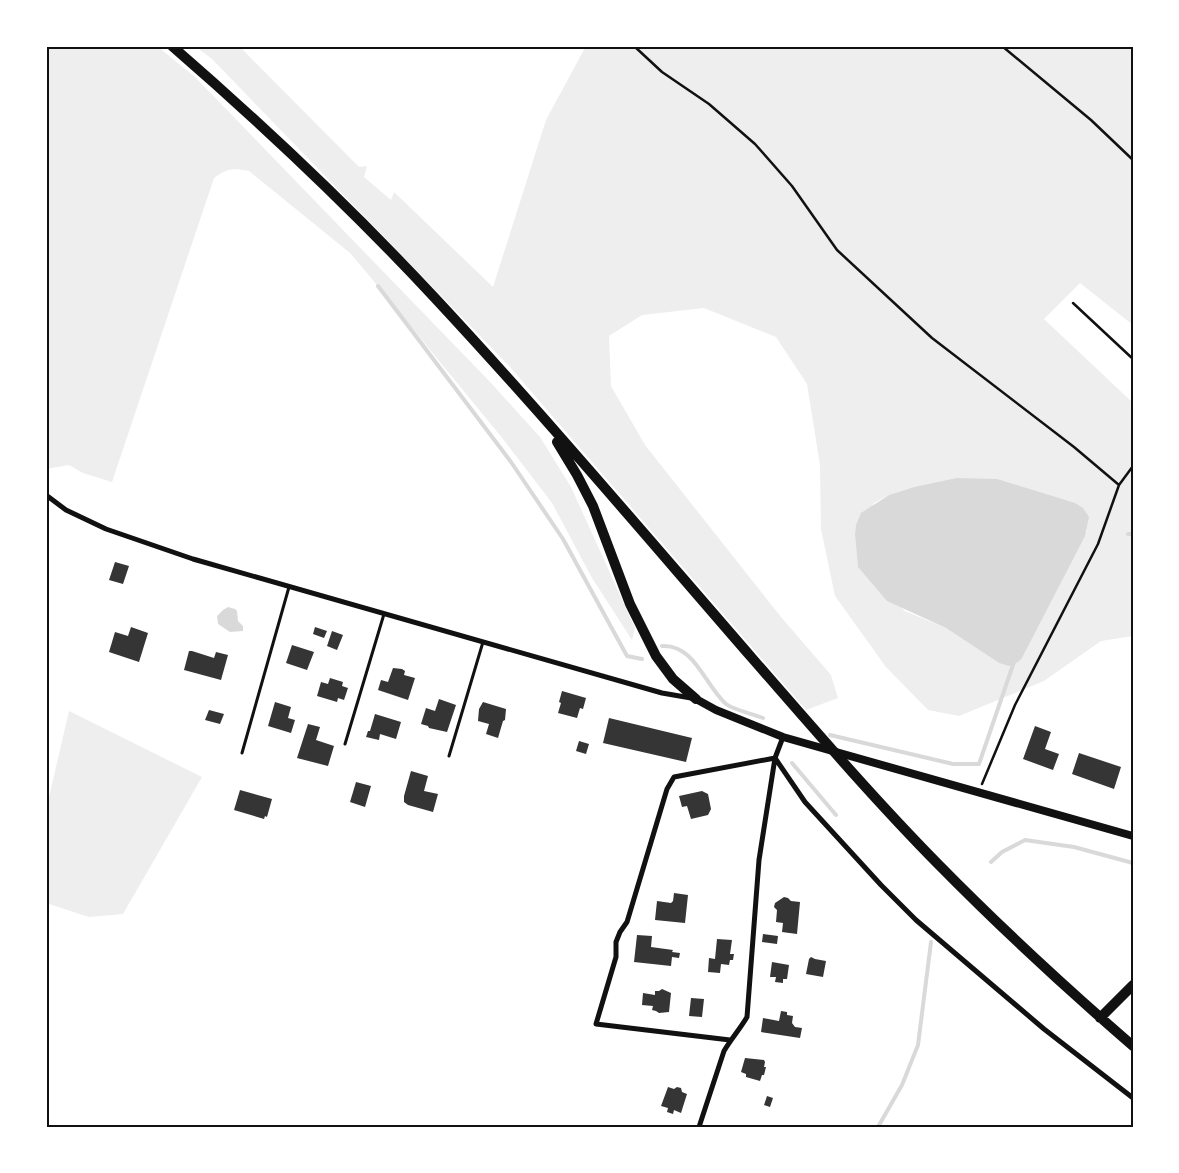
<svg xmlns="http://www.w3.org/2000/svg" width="1179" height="1173" viewBox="0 0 1179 1173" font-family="Georgia,serif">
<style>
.green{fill:#eee;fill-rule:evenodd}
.water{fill:#d9d9d9}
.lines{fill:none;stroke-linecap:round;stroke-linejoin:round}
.stream{stroke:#d9d9d9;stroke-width:4}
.building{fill:#353535}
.path{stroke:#111;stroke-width:2.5}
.service{stroke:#111;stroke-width:3}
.minor{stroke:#111;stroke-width:5}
.tertiary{stroke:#111;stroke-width:8}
.primary{stroke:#111;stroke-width:10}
.neatline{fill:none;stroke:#111;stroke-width:2}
</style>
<rect width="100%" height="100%" fill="#fff"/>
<path class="green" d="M46,46H157L195,77L492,384L540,437L571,487L635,628L632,640L592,578L552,503L503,439L367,273L350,253L249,171C232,168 228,168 214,178L112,482L83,473L69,465L46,469Z
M195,46H239L359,167L367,166L364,177L391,200L394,192L493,287L546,120L586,46H1133V325L1080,283L1044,319L1133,403V636L1101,641L1044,681L959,716L928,710L886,667L835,596L821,529L820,465L807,384L776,337L704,308L642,315L609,336L611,386L645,445L781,617L831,675L838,698L806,710L510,367L212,59ZM956,478L1087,530L1022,658L999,663L946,628L905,611L858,566L855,535L874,503L889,495L914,487Z
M69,711L202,777L123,914L89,917L46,903V810Z"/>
<path class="water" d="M956,478L997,479L1075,503L1083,508L1089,517L1085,536L1022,658L1018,662L1009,666L999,663L946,628L887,601L858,567L855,535L856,525L861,513L889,495L914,487Z
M228,607L235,609L237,611L238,621L243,626V631L230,632L218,624L217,616L223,610Z"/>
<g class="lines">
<path class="stream" d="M378,286L511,462L563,539L627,656L642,659
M1128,534H1133
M662,646C695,644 705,686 726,704C734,710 753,714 763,718
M830,735L953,764H979L1015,659
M792,763L836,815
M991,862L1002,852L1025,840L1074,847L1133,863
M878,1127L902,1085L918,1045L931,942"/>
</g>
<path class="building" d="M115,562L129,566L123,584L109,580Z
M131,627L148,633L139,662L109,652L115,632L128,636Z
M315,627L327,631L324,638L313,634Z
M332,631L343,635L337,650L327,646Z
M292,645L314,652L307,670L286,663Z
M189,651H192L214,658L216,652L228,655L221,680L184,670Z
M393,668L402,669L405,671L404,675L415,678L408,700L378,690L381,680L388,682Z
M330,678L343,682L342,686L348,688L344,700L338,698L337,702L317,696L321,682L328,684Z
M562,691L586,698L583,709L580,708L577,718L558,713L561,703L559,702Z
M439,699L456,705L447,732L429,728L428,726L421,724L426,708L435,711Z
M275,702L291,707L288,718L295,720L291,733L268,726Z
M483,702L506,709L505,720L503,721L498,738L486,734L489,724L478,721L479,709Z
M209,710L224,714L220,724L205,720Z
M375,714L401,722L396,739L380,734L379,740L366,737L368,731H370Z
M609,718L692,738L686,762L603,743Z
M308,724L320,727L316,740L334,746L328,766L297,758Z
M1035,726L1051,732L1045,749L1059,754L1053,770L1023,759Z
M579,741L589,744L586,754L576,751Z
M1079,753L1121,767L1114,789L1072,774Z
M411,771L428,776L424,791L438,794L433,812L408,805L404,802V796Z
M356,782L371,786L365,807L350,802Z
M240,790L272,799L267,817L265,816L264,819L234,810Z
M702,791L708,794L711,809L708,815L691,819L687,806L682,807L679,796Z
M674,893L688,895L685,923L655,920L657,901L671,903L673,901Z
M784,897L788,898L791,901L800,902L797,934L782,932L783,923L776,922L777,910L774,907L775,903Z
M763,934L778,936L777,944L762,942Z
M637,935L652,936L651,947L673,950L672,952L680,953L679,958L672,957L671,966L634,962Z
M717,939L732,940L730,954H734L733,960H730L729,965L721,964L720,973L708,972L709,958L715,959Z
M811,957L815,959L826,961L823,977L806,974L809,959Z
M772,962L789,965L787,979H783V983L775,982L776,977H770Z
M662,989L671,993L669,1012L659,1013L656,1011L652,1010L653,1006L642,1005L643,993L655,995V991H659Z
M691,998L704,999L702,1017L689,1016Z
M781,1011L787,1012V1015L793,1016L792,1023L795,1027L802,1028L800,1038L761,1032L763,1018L779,1021Z
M745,1058L764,1060L765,1062L764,1067H766L764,1075H762L760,1081L746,1077V1074L741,1072Z
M668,1087L674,1089L677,1087L681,1088L682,1092L687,1094L681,1113L674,1110L673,1114L667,1112L668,1108L661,1106Z
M767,1096L773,1098L770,1107L764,1105Z"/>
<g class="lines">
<path class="path" d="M634,46L662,72L709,104L755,144L792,186L837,250L932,338L1074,447L1119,485
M1002,46L1091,120L1133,160
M1073,303L1133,359
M982,784L1015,705L1098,544L1119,485L1133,466"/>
<path class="service" d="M345,744L384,614
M242,753L289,587
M449,756L483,642"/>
<path class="minor" d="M46,495L66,510L106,529L193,559L662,693L691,698
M775,758L805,802L881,885L916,920L1044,1029L1133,1098
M730,1040L596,1024L616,957V942L620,932L627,922L667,789L674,777L775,758
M699,1127L724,1051C731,1039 740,1029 747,1017L759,860L775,758L783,737"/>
<path class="tertiary" d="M696,699L716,710L783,737L1133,836"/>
<path class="primary" d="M172,46C263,125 352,209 434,297C543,414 647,537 752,658C813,728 874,799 939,865C1001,928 1066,988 1133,1046
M557,442L577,475L593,506L630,604L656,656L673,679L696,699
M1100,1018L1133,985"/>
</g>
<rect width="1179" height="1173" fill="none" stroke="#ffffff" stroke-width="95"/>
<rect x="48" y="48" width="1084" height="1078" class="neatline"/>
</svg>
